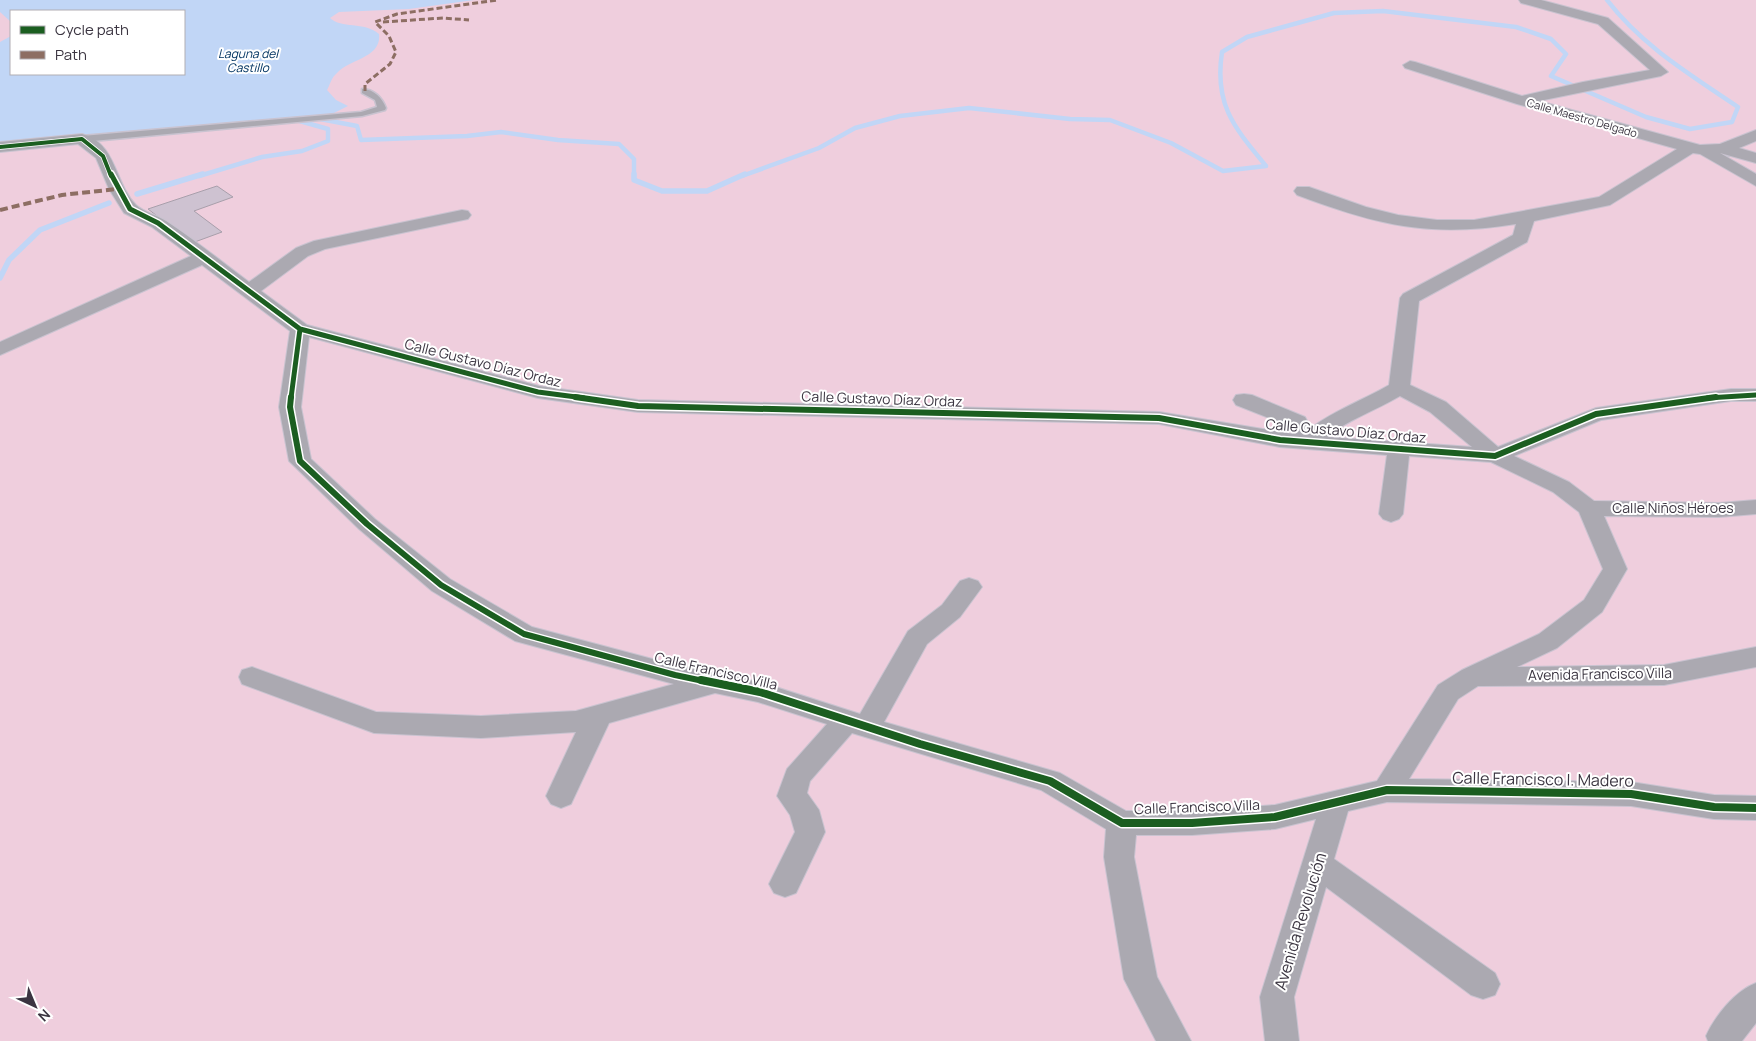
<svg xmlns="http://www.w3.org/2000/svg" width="1756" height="1041" viewBox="0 0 1756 1041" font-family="Manrope,sans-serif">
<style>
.green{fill:#efcedd;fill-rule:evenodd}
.water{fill:#c1d6f6}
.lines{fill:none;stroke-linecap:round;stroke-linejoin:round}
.stream-far1{stroke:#c1d6f6;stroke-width:4.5}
.stream{stroke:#c1d6f6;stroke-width:5.5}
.building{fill:#cec2d1;stroke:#a89fab}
.service-casing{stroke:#c9c3d0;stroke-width:3}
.minor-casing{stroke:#c9c3d0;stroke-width:2}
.service{fill:#aba9b1;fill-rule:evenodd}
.minor{fill:#aba9b1;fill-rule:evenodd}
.quiet-far1{stroke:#8d6e63;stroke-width:3;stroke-dasharray:6 3;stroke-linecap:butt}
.quiet{stroke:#8d6e63;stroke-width:4;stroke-dasharray:8 4;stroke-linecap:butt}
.cycleway-far3-casing{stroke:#fff;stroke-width:5.5}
.cycleway-far2-casing{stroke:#fff;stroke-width:8}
.cycleway-far1-casing{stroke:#fff;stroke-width:9}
.cycleway-casing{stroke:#fff;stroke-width:11}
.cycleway-far3{stroke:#1b5e20;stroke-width:4}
.cycleway-far2{stroke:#1b5e20;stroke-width:5}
.cycleway-far1{stroke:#1b5e20;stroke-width:6}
.cycleway{stroke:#1b5e20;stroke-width:8}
.labels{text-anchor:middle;stroke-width:4;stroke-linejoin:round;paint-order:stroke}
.far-street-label{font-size:11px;fill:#3b3541;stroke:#fff}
.far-water-label{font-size:12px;font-style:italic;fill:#003361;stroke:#fff}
.street-label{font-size:14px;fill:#3b3541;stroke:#fff}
.near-street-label{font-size:16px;fill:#3b3541;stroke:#fff}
</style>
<rect width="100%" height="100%" fill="#ede5f6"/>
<path class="green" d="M0,0H1756V1041H0ZM11,11H184V74H11Z"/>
<path class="water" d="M0,0H474L409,9L339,12L330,18C341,29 364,21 379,34C382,58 349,59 337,73C331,78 331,83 327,90L336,100L348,106L332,114L0,144V42L11,36V74H184V11H11V22L0,12Z"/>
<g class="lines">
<path class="stream-far1" d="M304,116L357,126L361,140L467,136L501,132L558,140L619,144L634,159V176
M199,176L262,157L302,151L328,141V129L289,118
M742,176L819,148L855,128L900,116L969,108L1070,119L1110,120L1171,143L1223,171L1266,166C1234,127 1214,105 1222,52L1247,37L1334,13L1383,11L1516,27L1551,39L1566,54L1551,76L1646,117L1690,129L1732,122L1738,107C1691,75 1642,46 1607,0"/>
<path class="stream" d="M634,174V180L662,191H707L745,174
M137,194L203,174
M0,278L9,260L40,230L109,203"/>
</g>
<path class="building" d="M217,186L233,197L194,211L222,232L192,243L148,209Z"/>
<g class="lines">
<defs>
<path id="service" d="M362,89C374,89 382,98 386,108L385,110L362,116L82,142L78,139L82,136L361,112L377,107L375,100L362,93Z"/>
<path id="minor" d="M1519,0H1541L1608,18L1668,72L1661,76L1539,101L1700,145L1720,144L1756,130V141L1739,148L1756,153V163L1720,153L1756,174V186L1700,154L1693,153L1610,205L1534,221L1527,242L1419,301L1410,385L1446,402L1498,447L1596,408L1731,389H1756V401H1731L1601,420L1514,456L1569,482L1594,501L1719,503L1756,500V514L1719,517L1604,516L1627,569L1602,612L1557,648L1517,667L1664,665L1756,647V667L1664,685L1478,686L1458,699L1409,779L1631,782L1714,795L1756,796V820L1714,819L1631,806L1387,802L1348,811L1334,859L1495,973L1500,984L1495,995L1483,999L1471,995L1326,887L1294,997L1299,1041H1265L1260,997L1316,819L1275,829L1192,835H1136L1134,857L1157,977L1191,1041H1156L1124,979L1104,857L1106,829L1041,790L852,733L810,781L807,793L819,810L825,832L796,893L785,897L774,893L769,884L795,832L790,815L777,796L787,769L827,724L758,702L715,693L609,723L571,804L561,808L551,804L546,796L576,732L481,738L374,733L242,684L239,677L242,670L252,667L376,712L481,716L576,711L674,684L515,641L432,591L359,529L289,461L279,407L290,331L202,265L0,355V342L191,256L152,227L124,213L109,189L96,158L78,144L0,152V142L82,134C117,143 114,183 136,205C143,212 157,215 166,221C195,240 221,261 249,282L296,248L314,241L462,210L468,211L471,215L468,219L325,249L308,256L261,291L307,325L539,386L638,400L1159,412L1293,434L1289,426L1236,405L1233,400L1236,395L1244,394L1252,395L1305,417L1311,428C1335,410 1363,400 1389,385L1400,298L1403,294L1513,235L1516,224C1429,238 1377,225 1297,195L1294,191L1297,187H1309L1366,207L1398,215L1437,220H1474L1599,197L1677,149L1517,104L1405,68L1403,65L1410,61L1415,62L1522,96L1583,82L1650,70L1598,24L1521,3ZM309,337L538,398L638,412L1159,424L1280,447L1387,455L1379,514L1383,519L1391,522L1399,519L1403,514L1409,456L1491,462L1553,492L1579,512L1603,569L1584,600L1539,634L1462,670L1438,685L1377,781L1275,805L1192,811H1126L1060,773L884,722L927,644L960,617L982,587L978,581L969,578L960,581L942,605L908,631L860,714L760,682L675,665L532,627L450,579L375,519L311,459L301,407ZM1400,396L1430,412L1472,447L1327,437C1349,419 1375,411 1400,396Z
M1756,983V1023L1742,1041H1708L1706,1036C1715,1016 1735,991 1756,983Z"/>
</defs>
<use href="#service" class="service-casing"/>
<use href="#minor" class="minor-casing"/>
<use href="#service" class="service"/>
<use href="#minor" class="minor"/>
<path class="quiet-far1" d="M383,22L443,18L469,20
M365,91V84L390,64L396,52L389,36L375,22L397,14L497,0"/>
<path class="quiet" d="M0,210L62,195L117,189"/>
<defs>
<path id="cycleway-far3" d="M0,147L82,139L103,156L111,176"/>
<path id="cycleway-far2" d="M111,174L130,209L158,223L300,329L538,392L584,398
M291,398L300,329
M1707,398L1756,395"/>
<path id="cycleway-far1" d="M291,397L290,407L300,461L367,524L441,585L524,634L675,675L708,682
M575,397L638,406L1159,418L1280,440L1495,456L1596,414L1716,397"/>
<path id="cycleway" d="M701,680L760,692L920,744L1050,781L1122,823H1192L1275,817L1387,790L1631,794L1714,807L1756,808"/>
</defs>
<use href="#cycleway-far3" class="cycleway-far3-casing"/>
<use href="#cycleway-far2" class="cycleway-far2-casing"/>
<use href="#cycleway-far1" class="cycleway-far1-casing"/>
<use href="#cycleway" class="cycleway-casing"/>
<use href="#cycleway-far3" class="cycleway-far3"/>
<use href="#cycleway-far2" class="cycleway-far2"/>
<use href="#cycleway-far1" class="cycleway-far1"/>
<use href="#cycleway" class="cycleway"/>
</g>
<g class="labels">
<g class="far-street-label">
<text transform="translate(1582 118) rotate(16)" y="4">Calle Maestro Delgado</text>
</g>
<g class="far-water-label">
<text x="248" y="58">Laguna del<tspan x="248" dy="14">Castillo</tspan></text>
</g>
<g class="street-label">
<text transform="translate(483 363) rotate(14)" y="5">Calle Gustavo Díaz Ordaz</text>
<text transform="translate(882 399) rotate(2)" y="5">Calle Gustavo Díaz Ordaz</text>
<text transform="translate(1346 431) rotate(5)" y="5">Calle Gustavo Díaz Ordaz</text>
<text x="1673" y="513">Calle Niños Héroes</text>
<text transform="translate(716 671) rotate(13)" y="5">Calle Francisco Villa</text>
<text transform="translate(1600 674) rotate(-1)" y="5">Avenida Francisco Villa</text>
<text transform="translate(1197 807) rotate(-2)" y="5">Calle Francisco Villa</text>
</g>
<g class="near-street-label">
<text transform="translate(1543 779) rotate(1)" y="6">Calle Francisco I. Madero</text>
<text transform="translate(1300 921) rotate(-73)" y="6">Avenida Revolución</text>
</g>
</g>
<rect x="10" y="10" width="175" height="65" fill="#ffffff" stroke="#b1aeb3"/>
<rect x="20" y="26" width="25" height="8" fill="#1b5e20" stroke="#b1aeb3"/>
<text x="55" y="35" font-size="15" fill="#3b3541">Cycle path</text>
<rect x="20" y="51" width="25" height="8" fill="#8d6e63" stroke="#b1aeb3"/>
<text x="55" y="60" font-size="15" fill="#3b3541">Path</text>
<g transform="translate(35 1006) rotate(136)" stroke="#ffffff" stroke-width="4" paint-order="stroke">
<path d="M0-4L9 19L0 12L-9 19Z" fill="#3b3541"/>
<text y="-8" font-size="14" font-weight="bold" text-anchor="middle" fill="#3b3541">N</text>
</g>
</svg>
